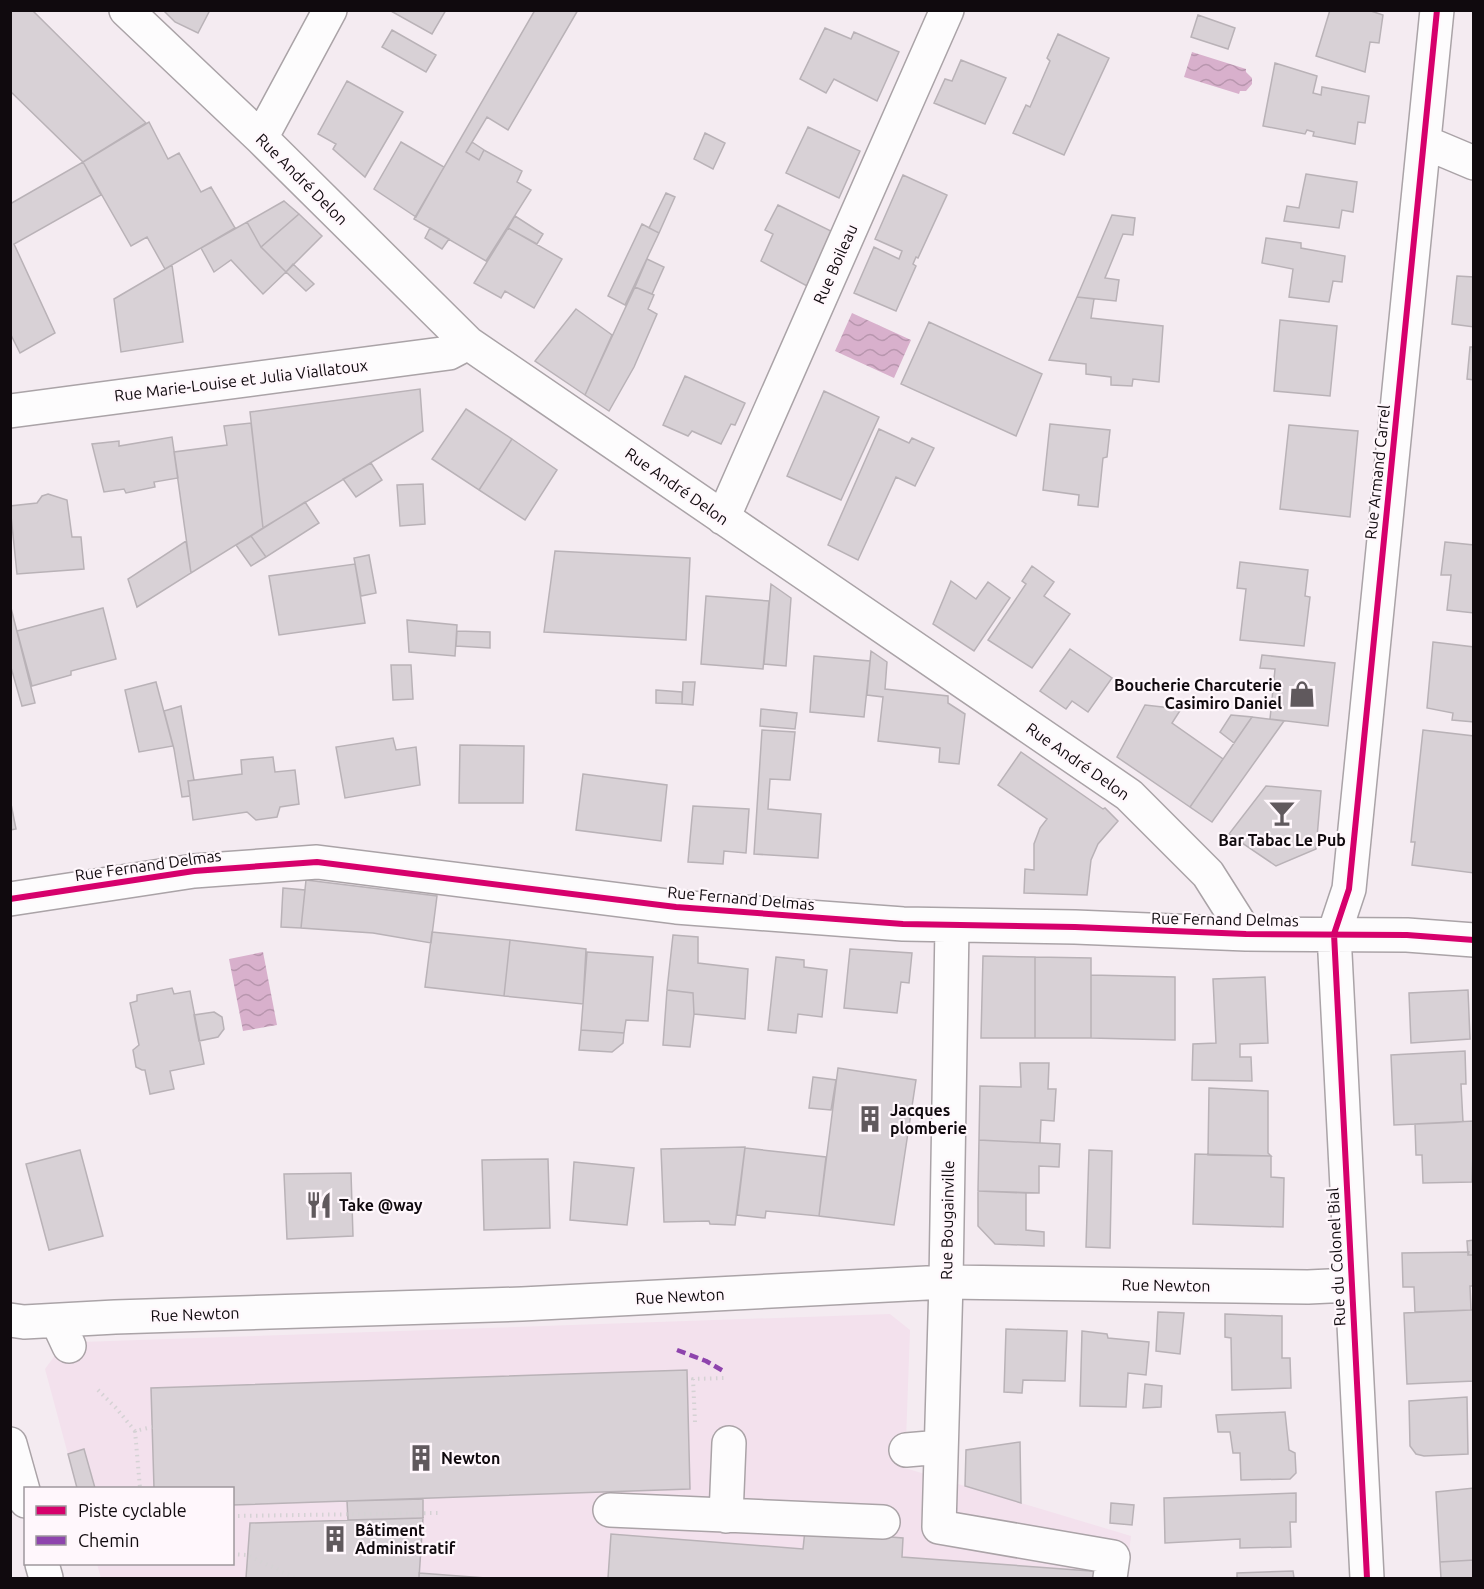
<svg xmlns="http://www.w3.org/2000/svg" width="1484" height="1589" viewBox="0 0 1484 1589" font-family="Ubuntu,sans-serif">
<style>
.built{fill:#f3e1ed}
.water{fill:url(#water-waves)}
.building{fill:#d8d1d6;stroke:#b9b2b7;stroke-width:1.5}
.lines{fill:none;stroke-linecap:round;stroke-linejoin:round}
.minor-casing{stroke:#aaa3a7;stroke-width:36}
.major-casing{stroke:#aaa3a7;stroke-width:36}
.path{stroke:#d5d2d4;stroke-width:4;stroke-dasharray:1.5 4.5;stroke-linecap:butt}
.minor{stroke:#fdfcfd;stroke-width:33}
.major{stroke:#fdfcfd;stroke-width:33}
.quiet{stroke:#8e44ad;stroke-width:4.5;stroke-dasharray:9 4.5;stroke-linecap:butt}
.cycleway-casing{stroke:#fff7fc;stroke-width:10}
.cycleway{stroke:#d6006c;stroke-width:6}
.labels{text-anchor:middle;stroke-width:4.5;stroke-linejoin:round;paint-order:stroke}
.street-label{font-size:16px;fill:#100a0e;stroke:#fff7fc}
.poi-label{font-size:16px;font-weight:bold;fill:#100a0e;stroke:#fff7fc;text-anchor:start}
</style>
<defs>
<pattern id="water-waves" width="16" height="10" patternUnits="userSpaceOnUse" patternTransform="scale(1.5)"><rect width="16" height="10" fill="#d8b0cc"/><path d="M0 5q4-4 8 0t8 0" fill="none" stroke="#b896ae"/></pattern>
</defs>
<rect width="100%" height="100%" fill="#f4ebf1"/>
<path class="built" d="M890,1314L910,1330L905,1468L1131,1536L1126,1578H101L97,1564H232V1488H77L45,1369L59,1350L81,1342Z"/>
<path class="water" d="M1192,52L1246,69V72L1252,78V84L1246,91H1240L1239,94L1184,77Z
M852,313L911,340L894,378L835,351Z
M263,952L277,1025L243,1031L229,959Z"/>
<path class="building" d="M10,10H32L146,123L83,162L10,91Z
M163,10H210L198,33L175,22Z
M389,10H446L432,34Z
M535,10H578L508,130L487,117L466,152L479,160L484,150L522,171L517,182L531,190L486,261L414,219Z
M1330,10H1368L1383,15L1379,43L1370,42L1365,72L1316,56Z
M1198,15L1235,28L1228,49L1191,37Z
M825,28L851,39L854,32L899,52L877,101L834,79L826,93L800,79Z
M392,30L436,55L426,72L382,47Z
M1058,34L1109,58L1064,155L1013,133L1026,105L1030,107L1050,61L1047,58Z
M961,60L1006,78L985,124L934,103L945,79L952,81Z
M1275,63L1317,76L1313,93L1321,95L1322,87L1369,96L1365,123L1358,122L1355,144L1313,136L1314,132L1307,130L1305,134L1263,126Z
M347,81L403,112L365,177L333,149L336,144L318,134Z
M149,122L168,159L179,153L201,192L211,187L235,228L165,269L147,237L131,246L83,162Z
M808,127L860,151L839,198L786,173Z
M705,133L725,143L713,169L694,159Z
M401,142L444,167L416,217L374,189Z
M472,142L484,150L479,160L466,152Z
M83,162L101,195L14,244L55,333L20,353L10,333V204Z
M1306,174L1357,182L1353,212L1342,210L1339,228L1284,221L1287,206L1299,208Z
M903,175L947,195L918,258L916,257L913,264L916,266L896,311L854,293L874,247L899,259L902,251L875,239Z
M666,193L675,197L659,233L649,228Z
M284,201L299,214L261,247L247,222Z
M778,205L833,232L807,286L761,261L773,234L765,230Z
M299,214L322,236L286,272L261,247Z
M1112,215L1135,218L1133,235L1123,234L1105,278L1119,280L1116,301L1077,297Z
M515,216L543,234L537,244L508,228Z
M247,222L261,247L286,272L263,294L231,260L214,272L201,248Z
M642,224L659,233L625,305L608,296Z
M430,228L449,239L442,249L425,238Z
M508,228L562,259L534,308L505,291L501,298L474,283Z
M1266,238L1301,243V248L1345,256L1342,282L1333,281L1329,302L1289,297L1293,269L1262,263Z
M647,259L664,267L652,294L635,287Z
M293,264L314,284L306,291L286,272Z
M172,265L183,342L121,352L114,299Z
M1457,276L1474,277V327L1452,324Z
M635,287L654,295L648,309L657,314L634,367L609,411L585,395Z
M1077,297L1094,299L1091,318L1163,326L1159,382L1133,379L1132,386L1111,385V377L1086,374V364L1049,360Z
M576,309L612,335L585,395L535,361Z
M1280,320L1337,326L1330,396L1274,391Z
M929,322L1042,374L1016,436L901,384Z
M1470,347H1474V380L1467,379Z
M685,376L745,403L735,425L731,424L721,444L692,431L688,436L663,425Z
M420,389L423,431L263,528L250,412Z
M824,391L879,417L841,500L787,476Z
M466,409L512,439L479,490L432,459Z
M251,423L263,528L191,573L174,452L227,445L224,426Z
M1050,424L1110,430L1107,457L1103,458L1098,507L1078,505L1079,495L1043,490Z
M1289,425L1358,431L1350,517L1280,509Z
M879,429L909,443L912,438L934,448L915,486L896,477L858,560L828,545Z
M172,437L178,478L154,482L155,487L126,493L124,489L104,492L92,444L119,441V446Z
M512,439L557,470L525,520L479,490Z
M371,463L382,480L356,497L343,479Z
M423,484L425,524L400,526L397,485Z
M48,494L67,500L72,537H81L84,569L17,574L10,506L37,503L42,496Z
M305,502L319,523L266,557L251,536Z
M251,536L266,557L251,566L236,545Z
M186,541L191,573L137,607L128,579Z
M1445,542L1474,545V613L1447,610L1451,575H1441Z
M555,551L690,558L686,640L544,632Z
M369,555L376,593L361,596L354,558Z
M1240,562L1308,570L1305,596L1310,597L1304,646L1240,640L1246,589L1237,588Z
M355,564L365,623L279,635L269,576Z
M1032,566L1054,582L1044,596L1070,614L1032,668L988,640L1026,584L1022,581Z
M951,581L976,599L988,582L1010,598L974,651L933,624Z
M771,584L791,598L786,666L764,664Z
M706,596L769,601L763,669L701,664Z
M10,604L35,703L22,706L10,664Z
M103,608L116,659L71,671V675L32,686L17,631Z
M407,620L457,625L455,656L409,652Z
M457,631L490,632V648L456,646Z
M1433,642L1474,647V722L1452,720L1453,713L1427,708Z
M1070,649L1112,678L1088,712L1072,701L1066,709L1040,691Z
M871,651L887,662L885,689L948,696V703L965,714L959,764L939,762L940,748L878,741L883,697L867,695Z
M1262,655L1335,663L1328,726L1270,719L1275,669L1260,668Z
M814,656L870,661L864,717L810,712Z
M391,665H411L413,699L393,700Z
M156,682L173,746L139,752L125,690Z
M683,682H695L693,705L682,704Z
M656,690L682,692V704L656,703Z
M1145,705L1181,709L1172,723L1223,759L1190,807L1117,757Z
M181,706L194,780L188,781L190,796L182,797L174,749L164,711Z
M761,709L797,713L795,729L760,726Z
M1231,715L1252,717L1234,743L1220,732Z
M1252,717L1284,721L1212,822L1190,807Z
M762,730L795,732L790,780L770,779L768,809L821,814L818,858L754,854Z
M1423,730L1474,736V873L1412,865L1415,842H1411Z
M393,738L396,750L416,747L420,785L345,798L336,747Z
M460,745L524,746L523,803H459Z
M1021,752L1103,809L1105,808L1118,821L1098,844L1091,860L1087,895L1024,893L1025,869L1034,870V844L1040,828L1047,819L998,785Z
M273,757L275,772L295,770L299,804L280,807L277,817L256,820L247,812L193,820L188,781L242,774L241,760Z
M583,774L667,785L661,841L576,830Z
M1266,786L1321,791L1316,849L1276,866L1229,834Z
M10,799L16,829L10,830Z
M693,806L749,809L746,853L724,851L723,864L688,862Z
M306,880L437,896L431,943L373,933L301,928Z
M283,888L305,890L301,928L281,927Z
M432,932L510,940L504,996L425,987Z
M673,935L698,937V963L748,969L745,1019L694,1014L693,993L667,990Z
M510,940L586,949L583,1004L504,996Z
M850,949L912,953L909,983L901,982L897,1013L844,1008Z
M587,952L653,957L648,1021L626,1020L624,1033L581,1030Z
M983,956L1035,957V1038H981Z
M776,957L804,960V967L827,970L822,1017L798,1014L796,1033L768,1030Z
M1035,957L1091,958V1038H1035Z
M1091,975L1175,977V1040L1091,1038Z
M1265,977L1268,1043L1240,1044V1057H1251L1252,1081L1192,1080L1193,1044L1216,1043L1213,979Z
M172,988L174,994L190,991L204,1064L170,1071L174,1089L150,1094L145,1070H142L136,1067L133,1050L139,1045L130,1003L137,1001V995Z
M667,990L693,993L694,1014L690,1047L663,1045Z
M1468,990L1470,1039L1411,1043L1409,993Z
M214,1012L222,1017L224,1029L218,1037L199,1041L194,1015Z
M581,1030L624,1033L623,1043L612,1052L579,1050Z
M1465,1051L1466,1084H1461L1463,1122L1394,1125L1391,1055Z
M1020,1063H1049L1048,1089H1056L1054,1121L1041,1120L1040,1143L979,1140L980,1086L1021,1087Z
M838,1068L916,1080L894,1225L819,1216Z
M813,1077L836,1080L831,1110L809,1108Z
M1209,1088L1268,1091V1153L1271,1156L1208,1155Z
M1474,1121L1472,1182L1423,1183L1422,1155H1416L1415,1124Z
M979,1140L1060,1144L1059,1167L1039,1166V1193L978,1191Z
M745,1147L735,1225L710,1224L709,1221L664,1222L661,1149Z
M745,1148L826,1157L819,1216L766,1211L765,1218L737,1215Z
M80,1150L103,1236L49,1250L26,1164Z
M1089,1150L1112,1151L1110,1248L1086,1247Z
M1195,1154L1271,1156V1177L1284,1178L1283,1227L1193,1224Z
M548,1159L550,1228L484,1230L482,1160Z
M574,1162L634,1168L627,1225L570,1220Z
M351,1173L353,1236L287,1239L284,1174Z
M978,1191L1026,1193V1230L1044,1232V1246L995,1244L978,1226Z
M1474,1240V1255H1468L1467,1241Z
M1469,1252L1468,1255H1474V1286H1470L1471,1310L1415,1312L1414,1287H1403L1402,1253Z
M1471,1310H1474V1381L1407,1384L1404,1313Z
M1158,1312L1184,1313L1180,1354L1156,1351Z
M1225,1314L1282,1316V1358H1290L1291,1388L1232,1390L1231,1338L1225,1337Z
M1006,1329L1067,1331L1065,1381L1023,1380L1022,1393L1004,1392Z
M1082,1331L1107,1334L1108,1338L1149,1342L1146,1375L1128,1373L1126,1407L1080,1406Z
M687,1370L690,1489L232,1505V1488H154L151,1388Z
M1145,1384L1162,1386L1161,1407L1143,1408Z
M1467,1397L1468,1454L1424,1456L1416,1454L1410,1446L1409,1401Z
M1285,1412L1289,1450L1295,1453L1296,1473L1290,1479L1241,1480L1240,1453H1233L1230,1432H1218L1216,1415Z
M1020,1442L1021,1503L965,1486L966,1450Z
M84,1449L95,1488H77L68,1454Z
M1474,1488V1560L1440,1562L1436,1492Z
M1296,1493V1522H1290L1291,1547L1240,1548V1539L1165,1543L1164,1498Z
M423,1499V1518L348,1520L347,1501Z
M1111,1503L1134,1505L1132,1525L1110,1523Z
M423,1518L419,1578H246L250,1523Z
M805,1530L903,1538L902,1557L1104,1572L1109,1578H608L611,1534L803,1549Z
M1474,1560V1578H1441L1440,1562Z
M1293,1571L1294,1578H1237V1573Z
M419,1573L486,1578H419Z"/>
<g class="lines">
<defs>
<path id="minor" d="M126,10L261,138L468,343L1129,795L1208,874L1246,934
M261,138L330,10
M1424,142L1474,163
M10,411L449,353L468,343
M723,518L947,10
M10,899L194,871L317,862L676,907L903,924L1075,927L1246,934L1407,935L1474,940
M952,926L946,1282L939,1527L1113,1557L1110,1578
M10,1320L24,1322L115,1317L522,1304L946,1282L1308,1287L1351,1285
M60,1320L62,1331L69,1346
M906,1450L941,1447
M610,1510L883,1522
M726,1516L729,1443
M1367,1578L1334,934L1349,889L1437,10"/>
<path id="major" d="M10,1444L26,1501
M42,1564L46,1578"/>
</defs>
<use href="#minor" class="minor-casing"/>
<use href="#major" class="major-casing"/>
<path class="path" d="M98,1390L116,1408L135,1431L152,1427
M695,1422L693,1379L726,1378
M135,1431L140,1488
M232,1516L438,1513
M232,1554L247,1555L295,1578"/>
<use href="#minor" class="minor"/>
<use href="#major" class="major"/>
<path class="quiet" d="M677,1350L706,1361L725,1372"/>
<defs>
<path id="cycleway" d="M10,899L194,871L317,862L676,907L903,924L1075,927L1246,934L1407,935L1474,940
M1367,1578L1334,934L1349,889L1437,10"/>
</defs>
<use href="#cycleway" class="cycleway-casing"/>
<use href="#cycleway" class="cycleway"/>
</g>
<defs>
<symbol id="shop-bare" viewBox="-9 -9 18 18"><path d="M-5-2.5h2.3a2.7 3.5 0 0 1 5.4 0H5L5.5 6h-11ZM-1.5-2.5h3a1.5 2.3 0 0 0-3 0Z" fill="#60595d" stroke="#fff7fc" stroke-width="2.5" paint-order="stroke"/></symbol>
<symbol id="bar-bare" viewBox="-9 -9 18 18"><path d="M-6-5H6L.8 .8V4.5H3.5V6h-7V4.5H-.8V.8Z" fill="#60595d" stroke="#fff7fc" stroke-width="2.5" paint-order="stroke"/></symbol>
<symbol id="building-bare" viewBox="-9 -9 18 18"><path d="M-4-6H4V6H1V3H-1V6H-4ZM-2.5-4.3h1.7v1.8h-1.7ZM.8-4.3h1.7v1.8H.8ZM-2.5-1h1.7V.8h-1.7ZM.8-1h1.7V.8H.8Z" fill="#60595d" stroke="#fff7fc" stroke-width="2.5" paint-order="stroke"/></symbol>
<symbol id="restaurant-bare" viewBox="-9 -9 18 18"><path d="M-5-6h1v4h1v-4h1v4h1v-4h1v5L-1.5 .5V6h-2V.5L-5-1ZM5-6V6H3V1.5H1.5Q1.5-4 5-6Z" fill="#60595d" stroke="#fff7fc" stroke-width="2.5" paint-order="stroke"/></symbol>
</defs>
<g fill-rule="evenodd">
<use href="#shop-bare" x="1283" y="675" width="38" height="38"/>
<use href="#bar-bare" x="1263" y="794" width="38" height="38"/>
<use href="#building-bare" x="851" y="1100" width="38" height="38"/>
<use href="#restaurant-bare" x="300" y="1186" width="38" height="38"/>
<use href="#building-bare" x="402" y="1439" width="38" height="38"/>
<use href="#building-bare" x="316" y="1520" width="38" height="38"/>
</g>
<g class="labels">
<g class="street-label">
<text transform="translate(302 179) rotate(45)" y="6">Rue André Delon</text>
<text transform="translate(835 264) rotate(-66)" y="6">Rue Boileau</text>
<text transform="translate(241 380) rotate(-7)" y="6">Rue Marie-Louise et Julia Viallatoux</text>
<text transform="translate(1377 472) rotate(-84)" y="6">Rue Armand Carrel</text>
<text transform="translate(677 486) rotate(35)" y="6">Rue André Delon</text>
<text transform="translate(1078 761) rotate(35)" y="6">Rue André Delon</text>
<text transform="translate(148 865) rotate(-8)" y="6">Rue Fernand Delmas</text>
<text transform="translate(741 898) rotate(5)" y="6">Rue Fernand Delmas</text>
<text transform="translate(1225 919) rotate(1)" y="6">Rue Fernand Delmas</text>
<text transform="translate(947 1220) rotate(-89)" y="6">Rue Bougainville</text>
<text transform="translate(1336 1257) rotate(-93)" y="6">Rue du Colonel Bial</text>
<text transform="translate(1166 1285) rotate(1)" y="6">Rue Newton</text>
<text transform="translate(680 1296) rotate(-3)" y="6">Rue Newton</text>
<text transform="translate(195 1314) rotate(-2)" y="6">Rue Newton</text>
</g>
<g class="poi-label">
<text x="1282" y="691" text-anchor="end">Boucherie Charcuterie<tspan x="1282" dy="18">Casimiro Daniel</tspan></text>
<text x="1282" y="846" text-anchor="middle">Bar Tabac Le Pub</text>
<text x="890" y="1116">Jacques<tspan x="890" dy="18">plomberie</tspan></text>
<text x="339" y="1211">Take @way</text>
<text x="441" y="1464">Newton</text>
<text x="355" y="1536">Bâtiment<tspan x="355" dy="18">Administratif</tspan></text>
</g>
</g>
<rect width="1484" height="1589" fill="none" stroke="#100a0e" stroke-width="24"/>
<rect x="24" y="1487" width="210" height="78" fill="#fff7fc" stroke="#9f989d" stroke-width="1.5"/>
<rect x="36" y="1506" width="30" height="9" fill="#d6006c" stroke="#9f989d" stroke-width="1.5"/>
<text x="78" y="1517" font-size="18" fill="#100a0e">Piste cyclable</text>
<rect x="36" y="1536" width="30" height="9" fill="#8e44ad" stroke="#9f989d" stroke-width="1.5"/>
<text x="78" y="1547" font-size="18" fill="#100a0e">Chemin</text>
</svg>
